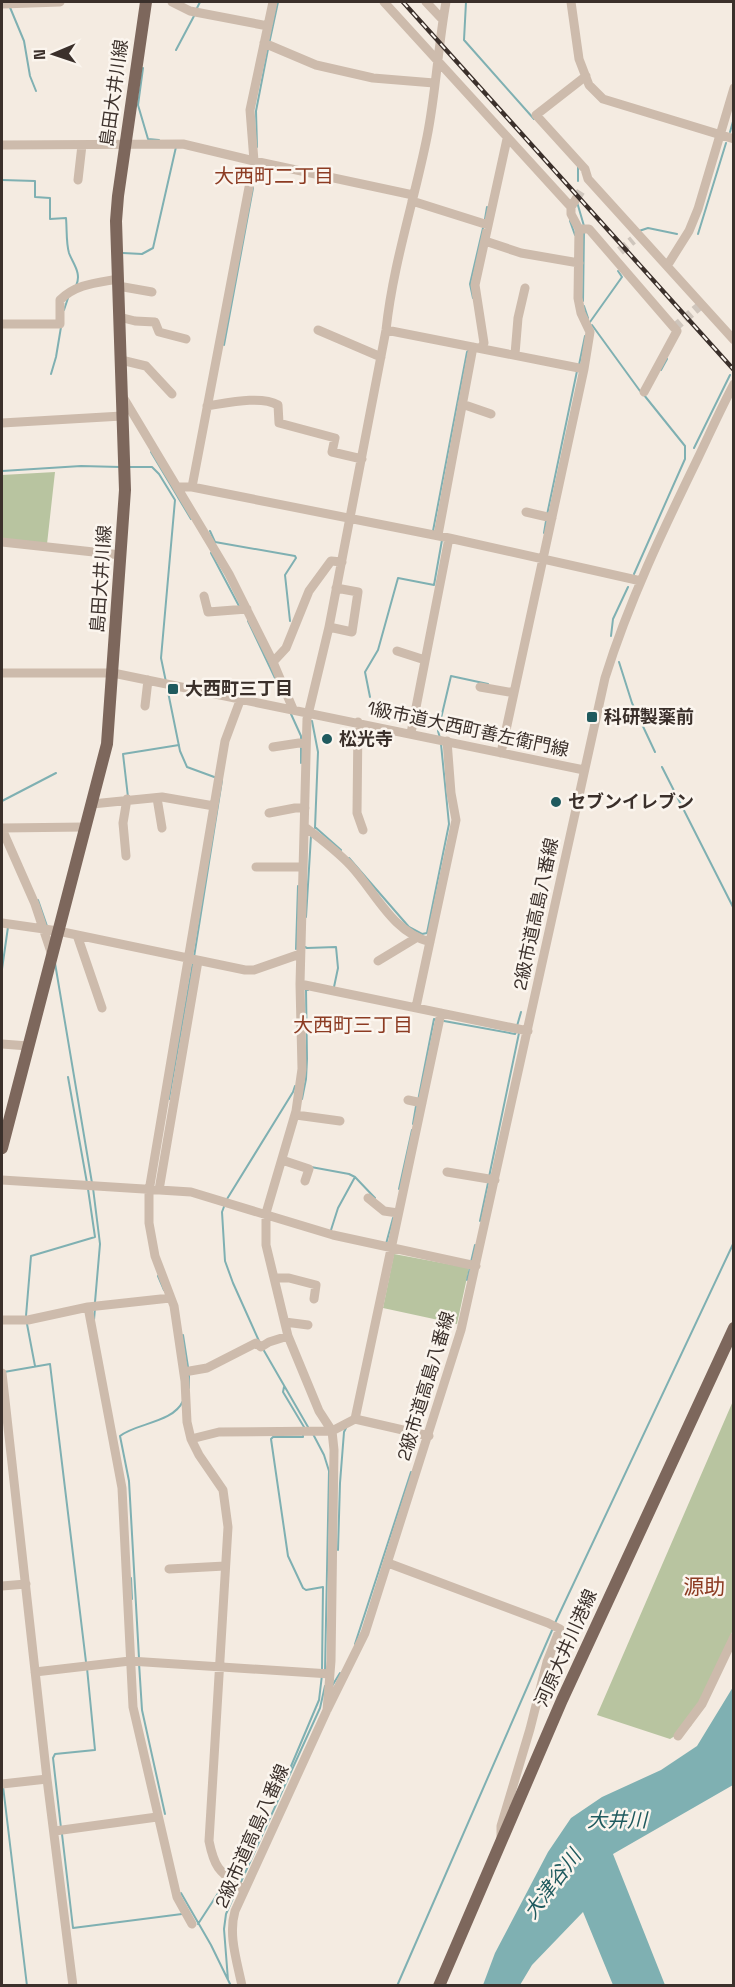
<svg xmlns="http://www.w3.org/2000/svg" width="735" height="1987" viewBox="0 0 735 1987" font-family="'Space Grotesk','Noto Sans JP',sans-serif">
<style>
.green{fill:#b8c4a0}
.water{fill:#7fb0b2}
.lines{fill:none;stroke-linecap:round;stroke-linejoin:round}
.stream{stroke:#7fb0b2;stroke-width:2}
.minor-tunnel{stroke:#cfc6bd;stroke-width:9;stroke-dasharray:9 4.5;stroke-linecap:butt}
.minor{stroke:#cdbbac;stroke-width:9}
.major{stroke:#7d675c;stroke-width:12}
.rail-casing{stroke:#3b302b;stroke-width:4.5}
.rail{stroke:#fbf5ee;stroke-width:2;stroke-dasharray:7;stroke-linecap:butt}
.poi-dot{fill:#1f5a5e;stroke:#fbf5ee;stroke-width:2}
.labels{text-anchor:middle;stroke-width:5;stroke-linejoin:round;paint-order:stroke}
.street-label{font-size:18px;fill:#3b302b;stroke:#fbf5ee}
.poi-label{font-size:18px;font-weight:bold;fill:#3b302b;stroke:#fbf5ee;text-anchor:start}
.neighbourhood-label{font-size:20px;fill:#8c3b22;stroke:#fbf5ee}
.water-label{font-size:20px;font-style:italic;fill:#1f5a5e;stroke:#fbf5ee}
.quarter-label{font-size:21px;fill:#8c3b22;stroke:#fbf5ee}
</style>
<rect width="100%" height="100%" fill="#f4ebe1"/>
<path class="green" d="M55,472L47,544L2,539V475Z
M394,1254L469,1268L457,1324L383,1308Z
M733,1401V1630L691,1726L670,1739L597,1715Z"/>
<path class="water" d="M733,1687V1785L613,1854L665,1985H613L583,1912L532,1965L520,1985H483L495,1953L548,1852L571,1818L602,1797L661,1770L697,1746Z"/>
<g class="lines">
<path class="stream" d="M466,2L464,40L534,119
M9,5L24,41L30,76L36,91
M196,10L200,2
M269,44L278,2
M176,50L194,16
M143,68L138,105L148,139L159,140
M730,132L734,118
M257,147L256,111L268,49
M578,167V181
M2,180L35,181V197L50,198V219L66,218C67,229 66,243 69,253C73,264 82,273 76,286
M577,202L584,226
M485,219L487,207
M570,221L575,235
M639,231L648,228L677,234
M698,234L726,143
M123,253L142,254L153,248L176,147
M473,298L470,284L483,228
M583,301L584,231
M584,306L588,318
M64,310L68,298
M590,322L622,277L618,271
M592,325L640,391
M224,345L253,188
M579,365L585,336
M661,370L667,359
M51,374L56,357L61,327
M694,448L730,375
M151,452L191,519
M129,467H152L159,474L175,500L161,658L166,682
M2,471L81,466L120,467
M547,515L577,371
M210,531L215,542L295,556L296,558L285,575L290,621
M433,531L467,352L470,349
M544,533L546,521
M211,553L239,606
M634,574L685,459V446L644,395
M248,621L275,678
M611,636L613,619L628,587
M619,662L632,703L655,752
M167,687L180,751L187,767L217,778
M370,697L365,672L378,650L398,578L434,585L442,540
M291,714L301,736V742
M308,721H312L318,752L315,828
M440,738L438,731L451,676L488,684
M301,748V763
M662,767L734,909
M128,797L123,754L179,745
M2,801L56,773
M315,827L341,850
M349,858L409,927L422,934L427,933L449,824L441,744
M38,900L47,926
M306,917L311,836
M305,947L307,948L336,947L338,968L334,987
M296,949L298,886
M194,957L222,780
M55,963L92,1183
M2,969L8,927
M444,1021L515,1034L516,1032
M517,1026L521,1012
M68,1077L87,1183
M169,1099L193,962
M302,1099L306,1079L307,1059L306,989L308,990
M418,1101L434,1019L438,1020
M413,1124L416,1106
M311,1167L349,1174L355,1177
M489,1177L519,1033
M93,1188L100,1244L95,1302
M399,1189L412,1130
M227,1199L293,1092L295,1086
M225,1204L222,1212L225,1261L233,1283L259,1341
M480,1221L488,1183
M331,1230L338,1208L355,1177L375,1198
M386,1244L393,1218
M471,1262L475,1245
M158,1276L164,1290
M467,1280L470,1268
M26,1316L31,1256L95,1237L88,1189
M94,1320L95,1308
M27,1324L35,1366
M183,1335L188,1367
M263,1349L308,1427
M4,1372L50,1364L86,1662
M189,1373V1388
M284,1387L283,1392L304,1427
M313,1434L324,1455L329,1471L325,1671
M303,1435V1437H273L271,1439L288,1556L303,1588L306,1590L323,1587L322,1670
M338,1550L340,1483L344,1432L346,1428
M131,1578L132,1599
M555,1623L734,1242
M355,1644L411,1472
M139,1658L129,1481L120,1436C136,1423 173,1423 183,1401
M139,1663L142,1710L165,1814
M332,1686L340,1673
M289,1771L319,1700L322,1675
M2,1773V1780
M3,1786L27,1986
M61,1828L53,1758L55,1754L95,1750L87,1668
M62,1834L73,1928L182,1914
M240,1884L320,1708L325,1686
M181,1893L211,1945L231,1986
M198,1924L226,1881
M228,1980L224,1929L226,1914L237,1889
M397,1986L553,1628"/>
<path class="minor-tunnel" d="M576,199L583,188
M620,251L633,240
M674,328L702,304"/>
<path class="minor" d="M172,2L190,11L268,26
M384,2L571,207
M426,2L442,19
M571,2L579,59L589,85L603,99L734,139
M2,4L60,2
M264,43L316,65L373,78L434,83
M586,76L536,115L585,169L588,179L734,340
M2,145L183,144L254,161L413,195
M78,180L82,145
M576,199L571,207V214L579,229L578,298L581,313L590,332L584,369
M412,201L488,225
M579,229H589L677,331L644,392
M485,241L521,253L579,263
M667,266L689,231L698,209L734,88
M118,286L152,292
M119,317L135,321L155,322L159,332L186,339
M2,324H60V300C76,284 96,283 118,279
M318,330L381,357
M386,330L584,369L501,753
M481,348L484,343L475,285L507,139
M515,354L518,318L525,288
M121,360L146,366L172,394
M123,397L229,574L273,662L293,709
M462,404L491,414
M207,406C227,403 261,395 278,405L279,423L335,438L332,452L362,459
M2,423L122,416
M177,487H192L449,538L641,581
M192,487L254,161L250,110L273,2
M526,512L552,518
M438,535L473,347
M2,542L121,555
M204,596L208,612L247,609
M329,627L352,632L358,592L336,588
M397,651L425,660
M273,662L286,648L309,591L331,561L342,562
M2,673H113L584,770
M480,687L514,693
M241,698L225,741L149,1191V1223L155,1256L174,1306L185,1381L187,1422L191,1439L199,1455L223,1490L228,1527L209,1841C215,1871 221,1872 244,1890
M145,706L148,680
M358,722L357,813L363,830
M411,733L449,538
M273,747L299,743L306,744
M157,798L162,828
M92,804L162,797L214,806
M269,813L295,808H305
M305,827C321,839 337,851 351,866C376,893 392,932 430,942
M2,828L85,827
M2,829L35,904L52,955
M126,856L123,823L127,799
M256,867H303
M2,923L58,931L245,970H254L300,954
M77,935L102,1008
M378,961L416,938
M300,984L528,1031
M416,1007L456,820L451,793L447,741
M2,1044L28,1046
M408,1100L422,1103
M296,1115L340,1121
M282,1160L309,1169L305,1181
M447,1172L495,1180
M2,1180L191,1192L333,1235L476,1266
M159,1190L198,961
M368,1198L384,1211L398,1213
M274,1278H289L316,1285L314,1299
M88,1307L122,1488L133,1707L177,1897L192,1924
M2,1320H28L88,1307L170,1298
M285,1322L308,1325
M184,1372L207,1368L256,1343L261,1347L269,1342L288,1336
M2,1373L47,1779L73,1986
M355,1419L441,1013
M191,1439L219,1432L332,1431L355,1419L429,1436
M388,1563L548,1623L560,1629L547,1662L530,1729L501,1826V1838
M169,1569L225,1566
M2,1586L26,1584
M35,1672L130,1661L330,1674
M327,1710L331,1661L334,1450L332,1431L319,1411L288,1336L266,1245V1213L296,1111L302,1069L300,984L307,719L329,627L386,330C393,264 414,202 427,137C436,92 438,46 446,2
M678,1736L702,1704L734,1637
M2,1784L47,1779
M55,1831L157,1817
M242,1986C237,1961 228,1935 235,1911L327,1710L365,1633L461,1330L605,678C629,601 663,530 698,458C710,433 721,408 734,384"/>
<path class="major" d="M2,1148L107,744L125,490L116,221L118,196L146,2
M439,1986L562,1700L734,1328"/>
<defs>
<path id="rail" d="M403,2L734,370"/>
</defs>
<use href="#rail" class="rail-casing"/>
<use href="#rail" class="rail"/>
</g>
<g class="poi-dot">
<rect x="167" y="683" width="12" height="12" rx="3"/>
<rect x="586" y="711" width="12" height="12" rx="3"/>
<circle cx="327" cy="739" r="6"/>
<circle cx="556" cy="802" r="6"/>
</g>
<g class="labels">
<g class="street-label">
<text transform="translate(114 93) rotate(-82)" y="6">島田大井川線</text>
<text transform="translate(101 579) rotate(-86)" y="6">島田大井川線</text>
<text transform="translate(468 729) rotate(12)" y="6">1級市道大西町善左衛門線</text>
<text transform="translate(536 914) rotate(-78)" y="6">2級市道高島八番線</text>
<text transform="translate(426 1386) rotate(-73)" y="6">2級市道高島八番線</text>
<text transform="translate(566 1648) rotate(-66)" y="6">河原大井川港線</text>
<text transform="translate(252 1836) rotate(-66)" y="6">2級市道高島八番線</text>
</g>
<g class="poi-label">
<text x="185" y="695">大西町三丁目</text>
<text x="604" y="723">科研製薬前</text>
<text x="339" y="745">松光寺</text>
<text x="568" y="808">セブンイレブン</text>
</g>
<g class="neighbourhood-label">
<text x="274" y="183">大西町二丁目</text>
<text x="353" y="1032">大西町三丁目</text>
</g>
<g class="water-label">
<text x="617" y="1827">大井川</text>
<text transform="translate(552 1884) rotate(-53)" y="7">大津谷川</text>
</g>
<g class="quarter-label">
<text x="704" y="1594">源助</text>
</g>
</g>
<rect width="735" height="1987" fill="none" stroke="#3b302b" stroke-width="6"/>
<g transform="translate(54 54) rotate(268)" stroke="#fbf5ee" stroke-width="4.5" paint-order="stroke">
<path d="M0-4.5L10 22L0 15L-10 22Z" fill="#3b302b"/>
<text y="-9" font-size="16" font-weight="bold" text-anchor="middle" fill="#3b302b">N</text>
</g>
</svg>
